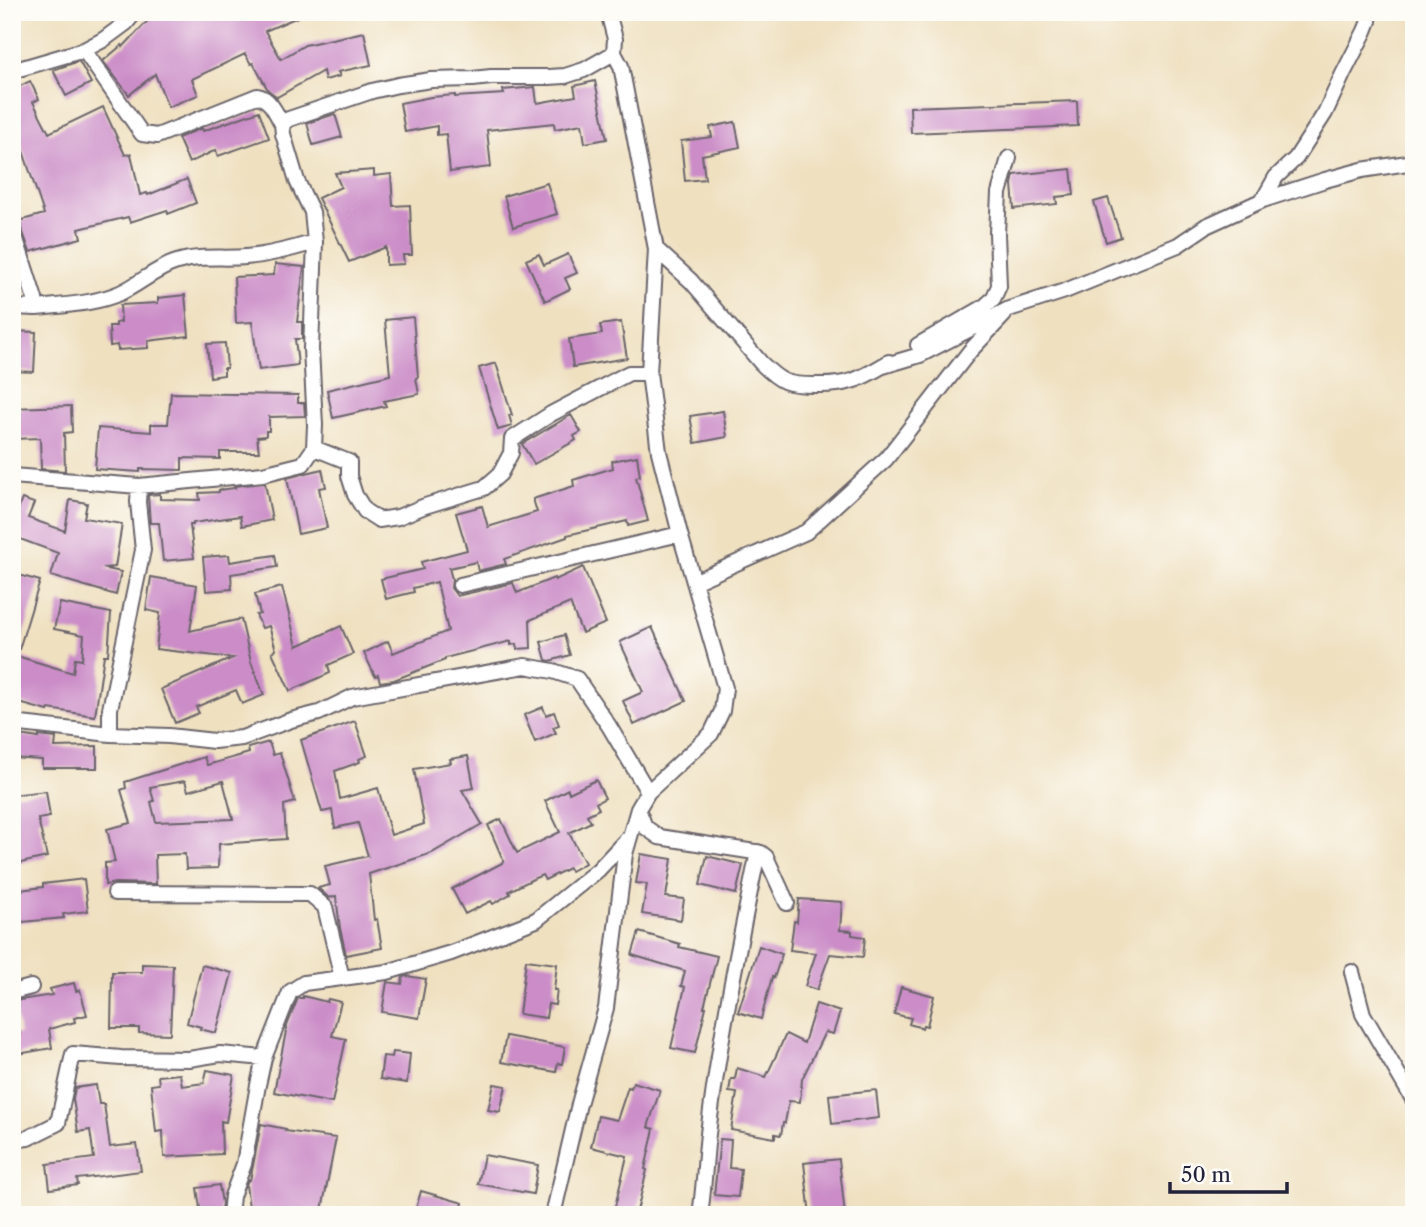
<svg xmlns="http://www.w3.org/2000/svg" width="1426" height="1227" viewBox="0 0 1426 1227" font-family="'Libre Caslon Text',serif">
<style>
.building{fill:#cb8cc7;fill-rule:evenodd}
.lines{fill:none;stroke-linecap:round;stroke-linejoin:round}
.street-casing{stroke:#6a646a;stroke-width:18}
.street{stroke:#fff;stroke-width:14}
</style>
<rect width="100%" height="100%" fill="#fdfcf7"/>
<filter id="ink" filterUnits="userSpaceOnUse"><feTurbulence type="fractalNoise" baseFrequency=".0143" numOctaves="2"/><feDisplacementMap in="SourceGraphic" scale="14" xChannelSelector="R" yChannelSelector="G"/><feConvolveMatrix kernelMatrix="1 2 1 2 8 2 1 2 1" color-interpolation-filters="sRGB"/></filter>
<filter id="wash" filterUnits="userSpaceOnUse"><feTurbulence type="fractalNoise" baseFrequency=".00686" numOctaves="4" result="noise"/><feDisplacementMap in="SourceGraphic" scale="28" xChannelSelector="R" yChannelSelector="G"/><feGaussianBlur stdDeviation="1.57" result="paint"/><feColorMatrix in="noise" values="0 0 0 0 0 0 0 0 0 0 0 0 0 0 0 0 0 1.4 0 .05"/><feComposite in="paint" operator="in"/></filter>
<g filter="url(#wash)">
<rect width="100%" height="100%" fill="#efe0c0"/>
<g id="blocks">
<path class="building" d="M156,12H309L265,31L281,59L305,45L364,32L371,65L338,72L340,76L325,80L323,71L277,97L268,90L253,63L251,64L245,54L192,79L198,95L168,107L155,74L129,95L103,61L122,45L123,47Z
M79,61L91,83L66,96L53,70Z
M30,81L39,99L33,102L49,133L103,107L125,155L131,154L140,195L147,193L148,195L187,179L196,203L168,214L167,210L130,222L128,217L79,229L81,238L30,252L19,221L44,214L20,142L17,144L12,135V90Z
M595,81L607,139L585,143L582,124L555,129L554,123L487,130L491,167L450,172L446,134L437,135V126L405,132L400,103L431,97L455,95V97L504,94L503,90L535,87L537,103L576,96L574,86Z
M1077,101L1078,126L911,133L910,107Z
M259,111L269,138L218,156L216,150L189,163L178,138L202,128L203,131Z
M335,114L342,137L313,145L307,123Z
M735,122L740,147L702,155L705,179L685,181L681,141L712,137L710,127Z
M1071,169L1074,195L1056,197L1057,204L1014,209L1012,184L1014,175Z
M374,170V176L391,174L393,206L410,205L412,255H403L404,264L386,265V247L349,262L318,198L341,187L335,173Z
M547,183L557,214L513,227L504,196Z
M1108,198L1121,237L1106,242L1094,202Z
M539,254L544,265L568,254L577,273L565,278L570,289L545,301L526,260Z
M275,264L304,267L297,322H302V339H295L298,365L259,370L252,322L236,323L234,277L274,275Z
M185,295L189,336L148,341V348L118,350L117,345L110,346L109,326H116V323L121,322L120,305L158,303V298Z
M413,317L418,377L416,378L419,394L384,401L386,406L333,418L327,390L390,375L385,320Z
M621,322L627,358L573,367L569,339L602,334L600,325Z
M12,331L36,332L34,372L12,371Z
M225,343L227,368H224V375L210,377L207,344Z
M496,363L512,415H509L512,426L498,430L479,368Z
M171,393L298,395V403H304L305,416L269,417V431H266V436L257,437L259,452H220V459L182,458V470L140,469V472L95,469L98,428L151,432V424H168Z
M71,406L72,432L64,433L65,471L41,469L40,438L12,439V408Z
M723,411L727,437L695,443L690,416Z
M571,415L581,432L574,436L576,440L534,464L522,444Z
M637,456L640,476L636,477L648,521L628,526L627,521L567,535V537L504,559L506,564L478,571L476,562L449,568L452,579L451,588L457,596L513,583L517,593L554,578L555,580L583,567L606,623L582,633L570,603L530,620L531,648L517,649L516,644L511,645V641L445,658V660L394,680L380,682L378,675L375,676L364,653L388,641L393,653L448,631L437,582L413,588L414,592L386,599L381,579L423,569L421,562L467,550L456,513L482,506L488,527L537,512L533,499L574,486L573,480L613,468L612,461Z
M322,469L326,487L319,488L327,528L298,534L287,478Z
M265,483L272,520L242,526L240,516L193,523V525H190L194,558L163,561L159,523H150L148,495L160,494V499L200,500L199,493L219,492V490L235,488L234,486Z
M22,499L34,503L28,518L65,531L70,500L87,503L84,518L122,524L115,567L103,568L121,572L116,595L51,576L58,553L12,536V511L17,512Z
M229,555L230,562L275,555L277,567L231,574L232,589L206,591L203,557Z
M15,574L40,581L17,656L73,673L75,659L82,660L84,635L54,629L60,603L111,613L108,655H104L95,716L49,709L48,711L12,701V583Z
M151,577L197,585L190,631L241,619L251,662L264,695L242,704L236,690L196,707L199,713L175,723L161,689L233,658L156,649L160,613L146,610Z
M282,587L297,646L341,626L353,654L328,665L330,673L290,691L272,652L276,650L269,626L262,628L256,615L260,614L255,594Z
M652,627L686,701L634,725L623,701L643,692L620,642Z
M564,635L570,655L550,661L546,660L541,642Z
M543,707L546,715L554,712L559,725L553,727L556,733L535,742L524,715Z
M355,721L367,756L359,759L360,762L335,771L340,799L378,788L391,835L424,824L414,769L451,763L450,759L468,756L474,788L462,790L482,824L432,853L369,874L374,920L377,919L382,948L346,955L340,928L336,896L329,898L318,888L330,885L325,866L368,856L358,823L335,828L332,810L322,812L301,740Z
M12,734L39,738V736L56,738L55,747L97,746V768H42V760L12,758Z
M269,742L273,755L280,753L295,802L284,805L286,839L219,844L218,868L186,869L185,854L155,855L156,884L115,883L105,885V863L115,862L107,829L131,823L121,790L126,788L125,782L204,757L207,765L249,753L248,748ZM185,781L188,791L223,781L233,819L156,822L151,802L154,801L150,787Z
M596,780L605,798L596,803L599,809L587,815L591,822L569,833L585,863L571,871L569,868L545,880L542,875L533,879L509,891L510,894L493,904L491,901L465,914L452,889L504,862L488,825L501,819L517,853L560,832L545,801L568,789L569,793Z
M46,791L50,817L38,819L47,857L12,865V795Z
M641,854L672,859L666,897L684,899L681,920L642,914L647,884L636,883Z
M707,856L743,865L736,894L700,885Z
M84,879L88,911L63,914L64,918L12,923V891L43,887V884Z
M799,899L842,902L840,930L852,931V935L865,937L863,957L830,954L817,990L805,986L816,953L790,950L794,921L797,922Z
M639,932L680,944L679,947L717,956L704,1007H706L695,1053L671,1048L685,987L681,986L685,971L632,955Z
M759,946L782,954L774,978L772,977L761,1019L738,1012Z
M526,960L557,964L554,990H557L555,1005L548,1004L546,1018L519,1014Z
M142,964L173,965L170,1034L139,1033V1028H111L112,972H142Z
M202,965L232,973L216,1033L200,1029L201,1027L187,1023Z
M407,976L426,979L419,1018L382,1012L387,982L402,984L403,977Z
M74,983L76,991L80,990L87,1015L74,1018L75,1022L49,1029L52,1048L12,1055V1034H20L14,1001L52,995L50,989Z
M901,987L934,996L927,1026L923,1025L922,1028L909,1024L911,1018L894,1014Z
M303,996L327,1002L328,999L341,1002L332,1036L346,1039L332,1103L274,1092L287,1026L298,998H303Z
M816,1004L840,1012L833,1034L825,1032L802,1079L800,1102L789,1101L785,1123H783L781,1135L775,1134V1138L731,1130L737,1093L729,1092L731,1079H735L737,1068L766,1077L786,1034L804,1043Z
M506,1036L565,1047L562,1064L558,1063L556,1072L501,1062Z
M393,1052L410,1054L407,1083L380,1079L383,1056L392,1057Z
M207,1070L234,1075L226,1122L221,1121L222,1154L164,1157L163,1131L156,1132L151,1085L159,1084L158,1076L180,1074L182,1086L204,1083Z
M633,1082L660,1090L648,1127L654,1129L645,1169L647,1170L636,1215H613L627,1156L591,1147L598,1116L617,1120L628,1087L631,1088Z
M494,1084L506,1086L500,1112L488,1110Z
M96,1085L99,1104H104L110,1147L137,1144L141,1171L77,1179L78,1185L50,1189L47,1164L94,1158L90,1130L78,1132L73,1099L75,1088Z
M876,1090L879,1118L832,1124L829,1095Z
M261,1124L286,1129L285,1131L336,1138L321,1215H250L246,1185L248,1180H250L253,1166Z
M720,1139L731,1140L729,1168L741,1169L738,1197L714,1195Z
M484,1155L538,1165L533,1194L478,1184Z
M839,1159L845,1215H810L804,1163Z
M219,1185L222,1203L220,1215H201L197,1188Z
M421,1191L463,1203L460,1215H414Z"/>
</g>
</g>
<g filter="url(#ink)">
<use href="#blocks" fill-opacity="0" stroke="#6a646a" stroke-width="2"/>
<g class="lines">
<defs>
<path id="street" d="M84,50L142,134L157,136L257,96C270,98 276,113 282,124
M12,71L84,50L103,40L126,23L135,12
M1263,200L1276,177L1296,158L1325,113L1343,74L1365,31L1369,21L1370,12
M12,227L35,299L36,308L12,307
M656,249L691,281L761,363C781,383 787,385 815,385C848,386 861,379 889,362
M36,308C63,305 95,304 120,293C140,284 156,268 177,262C200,255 223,259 246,257C270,255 292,249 315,242
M918,345L984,307L993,299L999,286L997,233L999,193L1009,158
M883,366L920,355L1009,309L1065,291L1178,245L1206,226L1263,200L1325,180L1362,170L1414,162
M314,448L349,462V476L355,495L365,511L379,520L398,517L425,506L484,488L500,474L511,453L512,439L551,414L608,384L629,373H649
M12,476L139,486L263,474L303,464L314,448L315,425L311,349L315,242L312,212L297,181L283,134L282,124L289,119L372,91L398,85L431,80L473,79L491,77H549L565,76L584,70L614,53
M694,582L806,532L886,459L970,351L1004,315
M460,585L680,534
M12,723L110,734L169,736L214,741L242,738L291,720L319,713L352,697L525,666L553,671L577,679L609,726L648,792
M110,734V709L143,550L138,502L139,486
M638,809L645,827L659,837L761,853L766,857L787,903
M115,893L310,894L325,907L342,978
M1352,972L1363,1014L1414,1101
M12,992L31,987
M12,1140L28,1138L58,1123L73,1054L121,1058L189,1059L220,1054L264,1058
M230,1215L232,1196L244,1164L258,1085L264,1058L290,992L304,983L387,972L451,953L536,920L598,870L629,837
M553,1215L579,1104L606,1008L625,854L638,809L648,792L711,734L722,711L725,688L680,534L659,452L649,373L656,249L621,66L614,53L615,39L608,12
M700,1215C704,1188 705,1161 708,1134C719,1040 739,946 758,852"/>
</defs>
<use href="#street" class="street-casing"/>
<use href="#street" class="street"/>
</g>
</g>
<rect width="1426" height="1227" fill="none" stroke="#fdfcf7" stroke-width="42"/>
<path d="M1170 1182v10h117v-10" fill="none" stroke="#22223b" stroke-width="3.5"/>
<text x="1181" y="1182" font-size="21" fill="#22223b" stroke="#fdfcf7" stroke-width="5" paint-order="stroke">50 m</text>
</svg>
